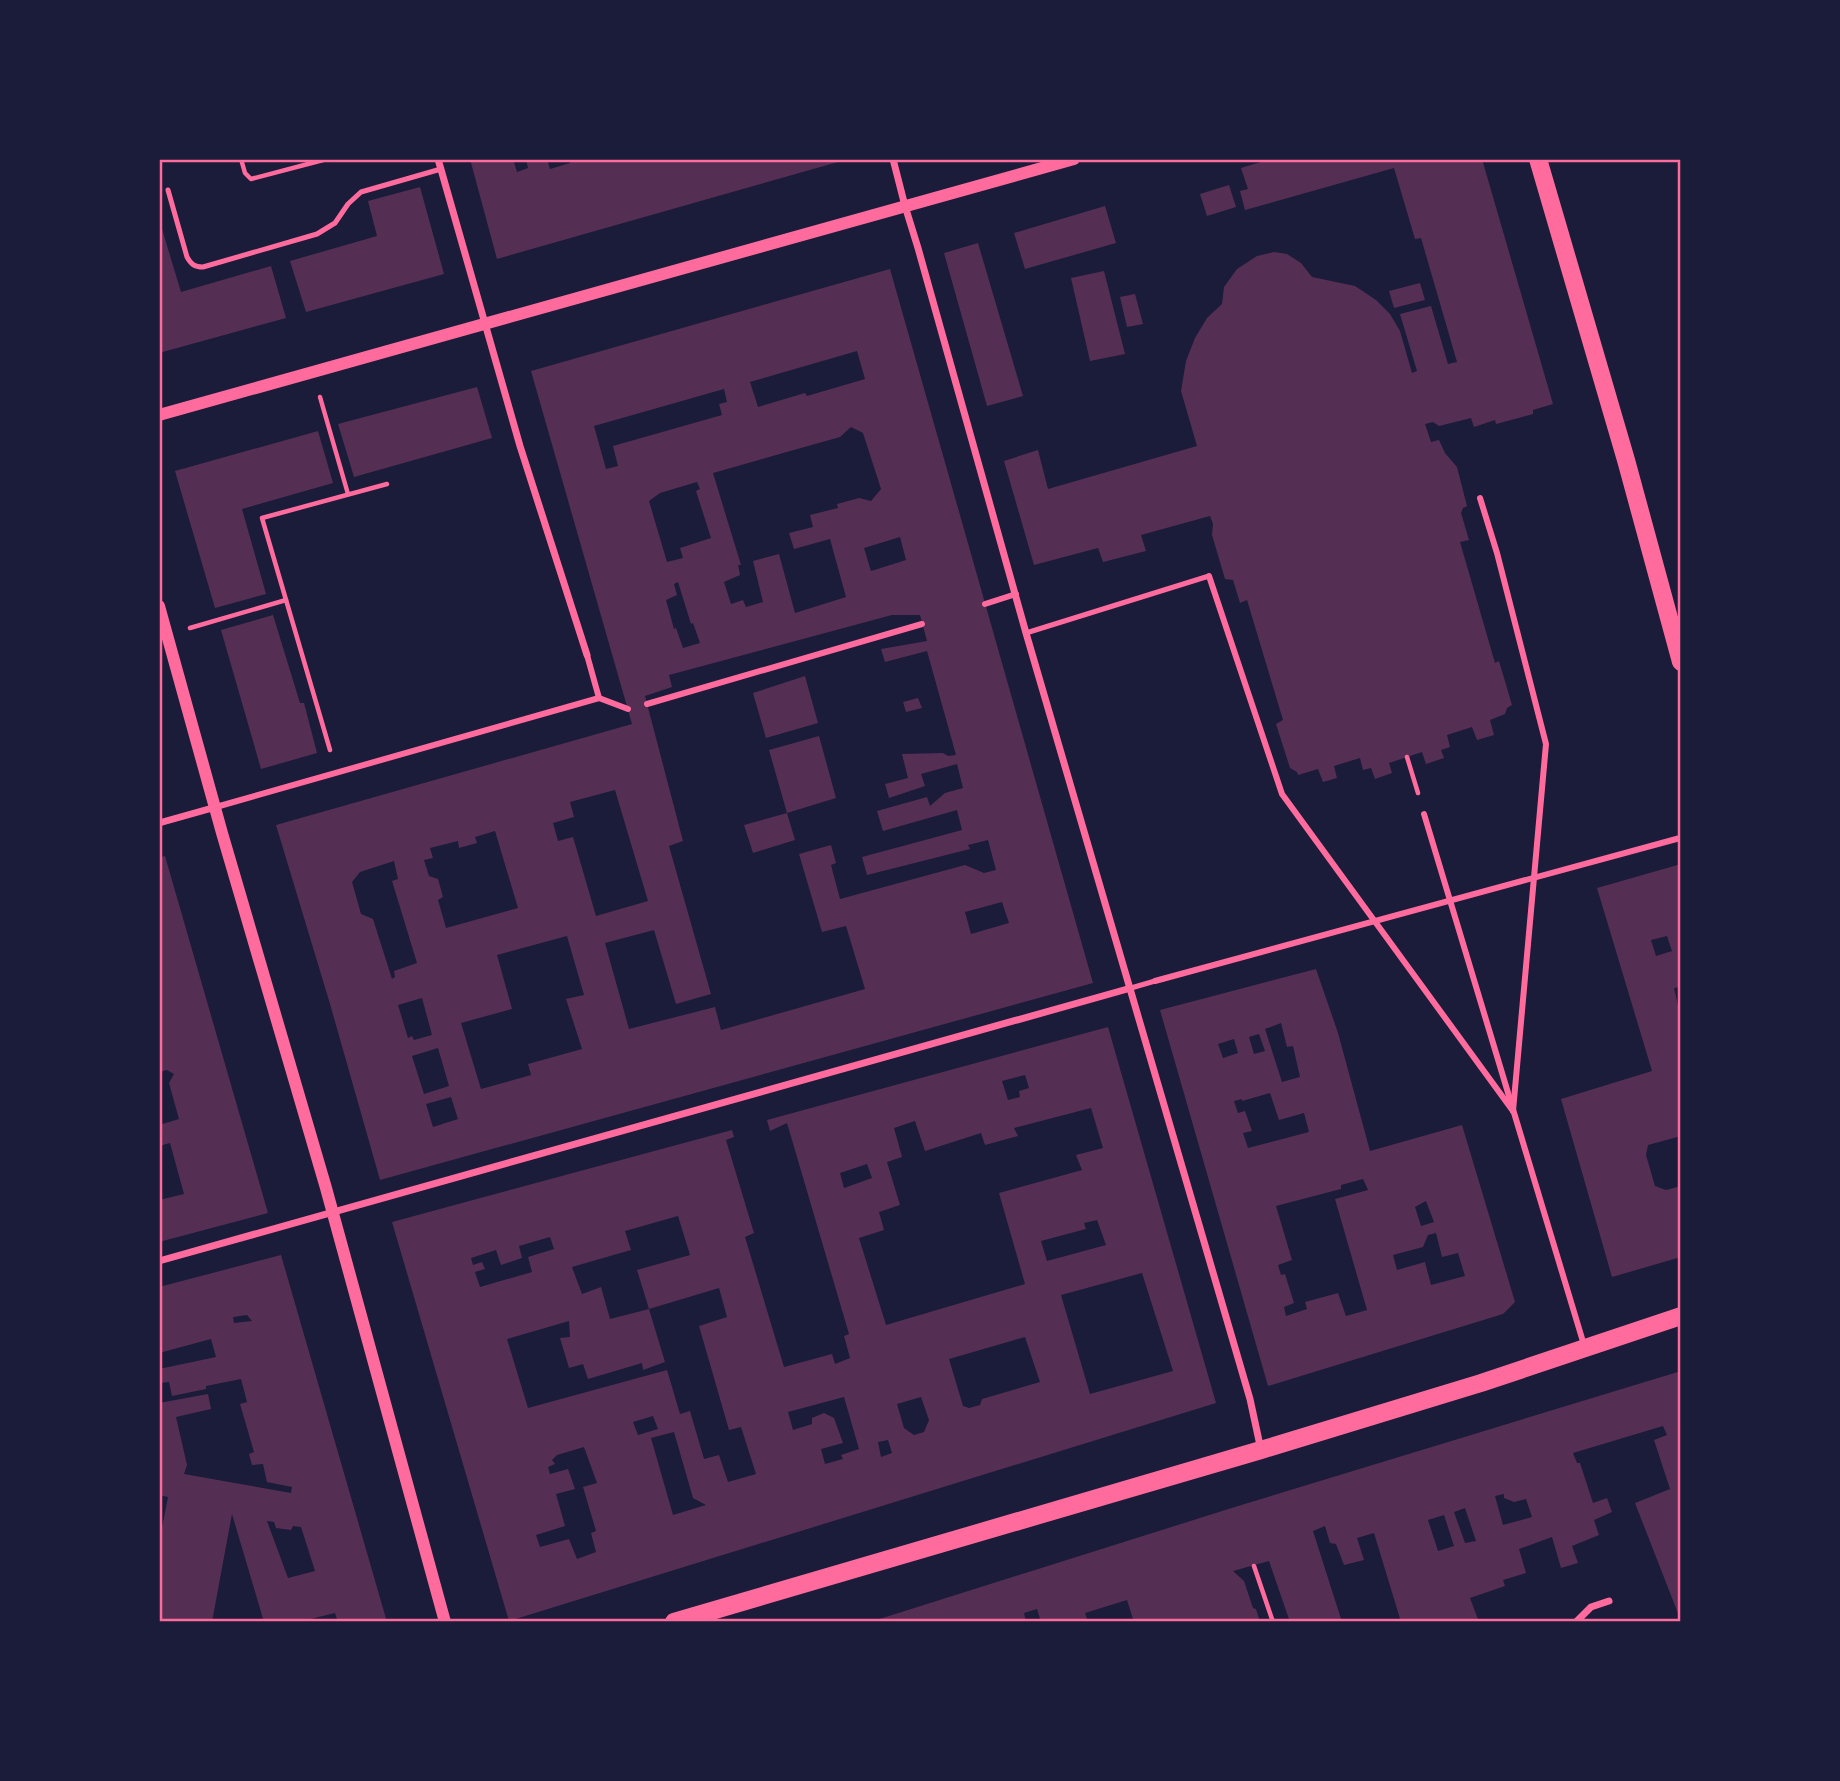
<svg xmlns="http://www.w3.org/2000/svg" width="1840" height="1781" font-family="'Public Sans',sans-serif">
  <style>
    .building { fill: #542f53; fill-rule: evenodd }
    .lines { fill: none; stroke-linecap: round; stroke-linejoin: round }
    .path { stroke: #ff6b9d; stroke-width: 4.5 }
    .service { stroke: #ff6b9d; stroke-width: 5 }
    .pedestrian { stroke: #ff6b9d; stroke-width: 6 }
    .minor { stroke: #ff6b9d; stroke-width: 7 }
    .tertiary { stroke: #ff6b9d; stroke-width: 12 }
    .primary { stroke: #ff6b9d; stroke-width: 18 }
    .neatline { fill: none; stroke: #ff6b9d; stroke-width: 2.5 }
  </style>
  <rect width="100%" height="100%" fill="#1b1b3a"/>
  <g class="building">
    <path d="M470 159H513L517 172 528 168 526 159H547L550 169 570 163 569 159 845 160 497 259Z"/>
    <path d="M1271 159H1482L1553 404 1533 410V414L1496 424 1495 420 1474 427 1471 418 1439 426 1433 422 1425 424 1431 442 1439 440 1445 453 1457 467 1467 506 1463 508 1461 513 1469 540 1460 542 1495 663 1499 661 1512 705 1507 708 1505 714 1490 720 1494 735 1477 740 1472 727 1447 735 1450 747 1441 750 1444 758 1426 764 1422 752 1389 763 1392 773 1375 779 1371 768 1363 770 1360 758 1334 766 1337 778 1323 782 1318 769 1298 775 1297 772 1290 768 1276 724 1283 720 1247 600 1240 603 1233 580 1225 579 1212 535 1213 524 1210 516 1141 535 1146 551 1103 562 1098 548 1034 565 1004 461 1038 450 1048 489 1197 446 1181 391 1186 361 1195 338 1207 318 1222 304 1224 287 1237 269 1257 256 1274 252 1287 254 1301 263 1312 277 1355 286 1376 300 1390 314 1400 331 1412 373 1417 371 1400 314 1431 306 1448 364 1457 362 1421 238 1415 239 1394 168 1245 210 1240 191 1248 189 1241 168Z"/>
    <path d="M1229 185 1236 207 1207 216 1200 194Z"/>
    <path d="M420 187 444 274 306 312 290 261 377 236 368 201Z"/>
    <path d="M1105 206 1116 243 1025 269 1014 233Z"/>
    <path d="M159 219 181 292 271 266 286 318 159 353Z"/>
    <path d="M978 243 1023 396 987 406 944 253Z"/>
    <path d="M890 269 1093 983 380 1180 330 1004 276 825 632 724 531 371ZM857 351 865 379 807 396 805 393 758 407 750 382ZM724 389 727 402 719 404 722 415 613 446 618 466 606 469 594 426ZM851 427 863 433 881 489 871 501 859 498 837 504 838 508 810 515 813 527 789 533 794 549 830 539 846 597 795 613 779 554 753 561 763 602 746 607 743 600 731 604 724 582 740 575 738 565H741L713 473 840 437ZM697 482 700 489 696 491 711 538 680 548 683 558 667 562 649 501 660 493ZM900 537 906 560 871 571 864 548ZM678 582 691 624 693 623 700 643 683 648 676 628 674 629 666 600 677 595 674 584ZM892 615H920L927 641 881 649 885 662 927 651 956 755 948 756 943 753 902 754 908 778 885 784 889 798 925 786 921 774 957 764 963 788 945 793 930 806 927 797 877 811 883 831 957 810 962 830 862 857 867 875 970 849 968 845 988 840 996 870 984 873 965 865 840 899 831 865 836 863 831 845 799 854 822 932 846 926 865 989 721 1030 715 1007 629 1029 605 943 654 930 676 1004 711 994 669 846 683 841 645 696 672 687 669 675ZM615 790 648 901 596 916 573 837 558 841 553 823 574 817 570 802ZM495 831 518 908 446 928 438 900 443 897 438 879 429 876 424 860 433 858 430 848 458 841 459 848 477 843 475 837ZM394 861 398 879 392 881 417 963 394 971 395 977 392 979 373 919 361 914 352 882 360 872ZM1002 902 1009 923 971 934 965 912ZM567 936 584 995 566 999 582 1049 528 1064 531 1075 481 1089 461 1023 512 1009 497 955ZM422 998 432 1035 414 1040 412 1036 408 1038 398 1005ZM438 1048 449 1086 424 1094 412 1056ZM451 1097 458 1119 433 1127 426 1104Z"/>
    <path d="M1104 271 1125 354 1090 361 1071 278Z"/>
    <path d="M1420 283 1425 300 1394 308 1389 291Z"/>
    <path d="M1135 294 1143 324 1127 327 1120 297Z"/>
    <path d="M477 387 492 438 354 477 338 424Z"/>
    <path d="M318 431 333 483 242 509 266 594 215 608 175 471Z"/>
    <path d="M273 615 300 703H304L317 753 261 769 221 630Z"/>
    <path d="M805 676 818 723 766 738 753 693Z"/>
    <path d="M918 698 922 708 906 712 903 702Z"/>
    <path d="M819 736 836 798 787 813 769 750Z"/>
    <path d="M787 813 795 840 753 853 744 825Z"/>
    <path d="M165 856 268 1213 159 1242V1200L184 1194 170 1143 159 1146V1125L179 1119 169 1083 174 1074 167 1070 159 1072V858Z"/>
    <path d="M1681 864V987L1674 988 1679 1010 1681 1009V1136L1648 1145 1646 1155 1655 1186 1666 1190 1681 1186V1257L1612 1277 1561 1099 1652 1071 1597 888ZM1667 936 1672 951 1656 956 1651 940Z"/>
    <path d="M1316 969 1338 1033 1370 1151 1462 1125 1515 1302 1503 1314 1268 1386 1160 1010ZM1281 1023 1287 1047 1293 1046 1300 1077 1282 1082 1265 1029ZM1259 1034 1265 1051 1254 1054 1249 1037ZM1234 1039 1238 1053 1223 1058 1218 1044ZM1270 1093 1279 1120 1304 1113 1309 1132 1248 1148 1243 1133 1252 1131 1245 1111 1238 1113 1234 1101 1242 1099V1101ZM1363 1179 1368 1190 1335 1199 1367 1310 1346 1316 1338 1293 1305 1302 1307 1309 1286 1316 1284 1307 1294 1303 1285 1274 1281 1275 1278 1265 1292 1260 1276 1206 1341 1189V1185ZM1426 1201 1434 1222 1421 1226 1415 1207ZM1436 1233 1442 1257 1458 1253 1465 1276 1431 1285 1425 1262 1397 1270 1393 1255 1423 1247 1428 1235Z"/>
    <path d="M1108 1027 1216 1403 509 1621 392 1222 732 1130 734 1137 726 1140 754 1233 745 1237 784 1367 832 1354 835 1364 850 1358 844 1336 849 1334 787 1123 770 1131 767 1120ZM1025 1075 1029 1088 1019 1091 1020 1097 1008 1100 1002 1081ZM1091 1108 1103 1148 1076 1155 1082 1170 999 1193 1025 1284 886 1325 859 1238 884 1230 879 1212 900 1205 887 1162 902 1157 894 1128 915 1121 925 1151 981 1133 985 1145 1018 1136 1014 1128ZM867 1164 872 1178 844 1188 840 1173ZM678 1216 690 1255 637 1270 649 1309 610 1319 601 1287 582 1294 572 1267 631 1250 625 1231ZM1097 1220 1106 1245 1047 1261 1041 1241 1086 1229 1084 1223ZM550 1237 554 1249 528 1257 532 1272 480 1287 475 1272 485 1269 482 1262 473 1265 471 1258 496 1250 501 1265 522 1258 519 1246ZM1142 1273 1173 1371 1090 1394 1061 1295ZM719 1288 727 1317 699 1326 729 1430 741 1427 756 1474 728 1482 719 1455 704 1459 690 1411 680 1414 667 1370 528 1408 507 1339 569 1321 570 1337 560 1338 569 1368 583 1364 588 1379 642 1363 643 1370 665 1362 649 1309ZM1025 1337 1040 1382 982 1399 980 1405 969 1408 963 1406 949 1359ZM844 1397 859 1449 841 1455 843 1459 825 1464 821 1449 843 1443 834 1418 824 1413 812 1418V1424L793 1430 788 1412ZM921 1397 929 1420 924 1432 914 1435 904 1428 897 1404ZM653 1416 658 1429 638 1435 633 1422ZM674 1432 693 1498 706 1505 673 1515 651 1438ZM888 1440 892 1453 881 1457 878 1442ZM584 1447 597 1483 583 1487 596 1531 591 1533 596 1552 577 1559 569 1539 540 1547 536 1535 565 1526 556 1494 575 1489 568 1469 550 1474 548 1467 555 1464 552 1460 557 1455Z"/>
    <path d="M281 1255 387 1622H338L335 1613 298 1622H264L232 1514 212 1622H159V1543L168 1497 159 1495V1403L208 1394 211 1409 176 1417 187 1465 184 1474 291 1493 292 1487 267 1482 263 1464 252 1465 249 1454 254 1452 240 1404 247 1402 241 1379 206 1386V1389L172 1396 169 1382 159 1383V1369L216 1357 211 1339 159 1353V1287ZM247 1315 252 1321 234 1323 233 1317ZM267 1521 274 1522 276 1528 291 1530 293 1526 301 1527 315 1571 288 1578Z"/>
    <path d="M1681 1371V1621L1635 1503 1670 1489 1654 1440 1667 1435 1663 1426 1573 1453 1577 1463H1580L1593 1503 1607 1498 1612 1512 1594 1520 1599 1535 1572 1546 1578 1563 1561 1568 1552 1537 1519 1549 1526 1573 1503 1580 1505 1586 1470 1598 1479 1622H1401L1374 1533 1357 1538 1364 1560 1344 1565 1336 1544 1330 1543 1325 1526 1313 1531 1342 1622H1290L1269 1561 1233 1571 1244 1581 1253 1608 1256 1609 1260 1622H1134L1127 1600 1085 1613 1088 1622H1041L1037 1609 1024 1613 1026 1622H870L1238 1506ZM1504 1494V1498L1514 1502 1526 1499 1532 1517 1503 1525 1495 1496ZM1465 1508 1476 1541 1465 1543 1454 1512ZM1444 1515 1454 1546 1438 1551 1428 1520Z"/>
  </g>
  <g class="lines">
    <g class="path">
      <path d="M241 159 245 173 251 179 327 159"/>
      <path d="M320 397 348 494"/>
      <path d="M190 628 286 600"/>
      <path d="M330 750 262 518 387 484"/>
      <path d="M1407 757 1418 793"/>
      <path d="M1254 1566 1273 1622"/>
    </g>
    <g class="service">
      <path d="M168 190 187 257C191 264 194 267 203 267L317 234 335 223 348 204 361 192 441 169"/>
      <path d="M1026 633 1209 576"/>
      <path d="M1131 988 1155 981"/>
    </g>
    <g class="pedestrian">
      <path d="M1480 498 1497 553 1546 744 1513 1111"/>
      <path d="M1209 576 1282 794 1513 1111"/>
      <path d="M985 604 1016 594"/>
      <path d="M587 655 599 698"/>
      <path d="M599 698 628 709"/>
      <path d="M647 704 922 624"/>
      <path d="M216 807 599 698"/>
      <path d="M1424 814 1584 1345"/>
      <path d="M1155 981 1680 838"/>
    </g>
    <g class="minor">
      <path d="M438 159 520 446 587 655"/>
      <path d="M893 159 905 206 918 248 1026 633 1250 1399 1261 1450"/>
      <path d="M159 823 216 807"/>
      <path d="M159 1261 1131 988"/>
      <path d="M1576 1622 1591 1607 1609 1601"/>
    </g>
    <g class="tertiary">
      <path d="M159 415 1074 159"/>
      <path d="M159 606 222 833 326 1188 445 1622"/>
    </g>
    <g class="primary">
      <path d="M1538 159 1626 460 1681 662"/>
      <path d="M674 1622 1261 1450 1481 1383 1681 1316"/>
    </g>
  </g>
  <rect width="1840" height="1781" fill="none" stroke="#1b1b3a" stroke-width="322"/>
  <rect x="161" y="161" width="1518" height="1459" class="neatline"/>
</svg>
